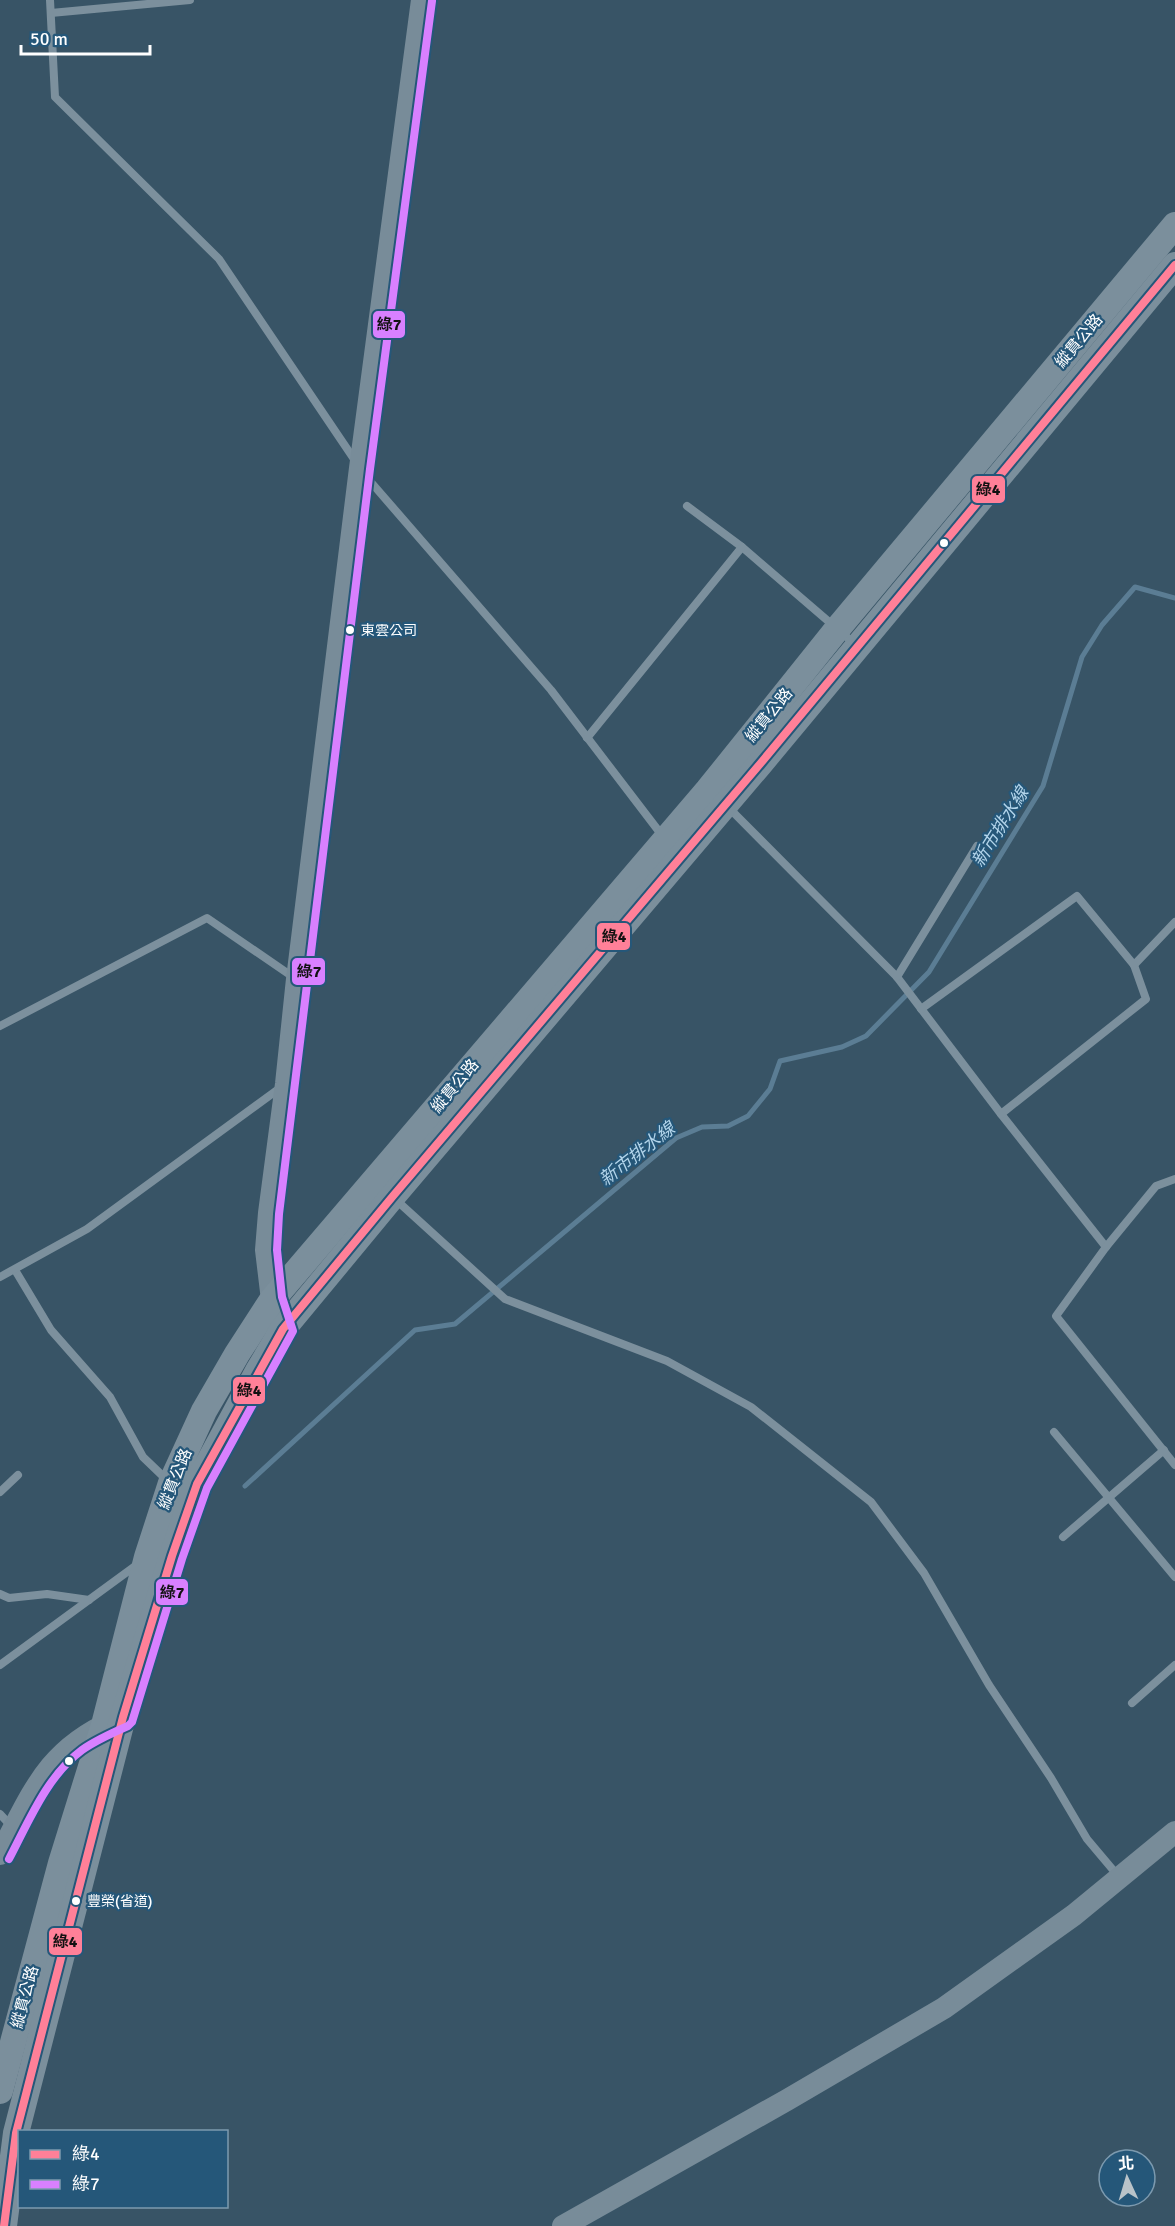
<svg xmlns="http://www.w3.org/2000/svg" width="1175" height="2226" font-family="Signika,'Noto Sans TC',sans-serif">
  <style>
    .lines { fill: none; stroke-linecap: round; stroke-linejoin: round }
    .stream { stroke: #5b7d94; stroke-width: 5 }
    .lane { stroke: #7c909d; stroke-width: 8 }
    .secondary { stroke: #788c99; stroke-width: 22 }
    .primary { stroke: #7b8f9c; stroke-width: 26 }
    .bus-1-casing { stroke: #255779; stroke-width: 12 }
    .bus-2-casing { stroke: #255779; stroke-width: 12 }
    .bus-1 { stroke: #ff8098; stroke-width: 8 }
    .bus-2 { stroke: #d880ff; stroke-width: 8 }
    .bus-dot { fill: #fff; stroke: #255779; stroke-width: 2 }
    .labels { text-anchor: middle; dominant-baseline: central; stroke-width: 4.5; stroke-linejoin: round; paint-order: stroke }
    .bus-label { font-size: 14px; fill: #fff; stroke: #255779; text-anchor: start }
    .street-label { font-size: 16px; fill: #fff; stroke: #255779 }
    .water-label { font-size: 18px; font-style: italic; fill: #b3d5eb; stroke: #255779 }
    .line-badge { stroke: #255779; stroke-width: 2 }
    .pale-badge-label { font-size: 16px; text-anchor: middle; font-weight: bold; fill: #111 }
  </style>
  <rect width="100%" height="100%" fill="#385466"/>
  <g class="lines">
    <path class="stream" d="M245 1486 415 1330 455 1324 676 1138 702 1127 728 1126 748 1116 770 1089 780 1061 842 1047 866 1036 929 972 1043 786 1082 657 1102 625 1135 587 1175 598"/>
    <g class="lane">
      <path d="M50 0 55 97 219 259 356 462"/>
      <path d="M51 13 190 0"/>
      <path d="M363 473 551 690 664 838"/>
      <path d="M687 506 742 547 856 645"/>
      <path d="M587 738 742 547"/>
      <path d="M728 807 897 977 1001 1114 1106 1247"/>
      <path d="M1134 965 1175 922"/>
      <path d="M897 977 977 846"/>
      <path d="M921 1009 1077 896 1134 965 1146 999 1001 1114"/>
      <path d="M0 1026 207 918 296 979"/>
      <path d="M1175 1179 1156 1186 1106 1247 1056 1316 1175 1465"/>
      <path d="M395 1199 505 1299 667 1361 751 1407 871 1502 924 1573 989 1685 1051 1778 1087 1839 1119 1877"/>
      <path d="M15 1270 51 1330 110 1397 143 1457 168 1481"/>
      <path d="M0 1277 87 1229 280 1088"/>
      <path d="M1054 1432 1175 1577"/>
      <path d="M0 1492 18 1475"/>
      <path d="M1063 1537 1164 1450"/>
      <path d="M0 1594 9 1598 47 1594 89 1600"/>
      <path d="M0 1665 138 1564"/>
      <path d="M1132 1703 1175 1665"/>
      <path d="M0 1814 12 1827"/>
    </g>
    <g class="secondary">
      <path d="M276 1311 272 1300 266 1250 269 1213 286 1084 297 979 360 468 422 0"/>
      <path d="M0 1854C33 1793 46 1751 113 1721"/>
      <path d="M563 2226 787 2100 944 2008 1074 1915 1175 1832"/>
    </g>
    <g class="primary">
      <path d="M0 2091 61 1863 104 1725 147 1557 171 1483 204 1411 237 1354 272 1300 708 790 838 628 1175 225"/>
      <path d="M4 2226 16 2133 123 1717 172 1556 197 1484 258 1371 283 1329 393 1196 760 764 1175 265"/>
    </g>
    <g class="bus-1-casing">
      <path id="bus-1" d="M4 2226 16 2133 123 1717 172 1556 197 1484 283 1329 393 1196 760 764 1175 265"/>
    </g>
    <g class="bus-2-casing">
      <path id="bus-2" d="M9 1859C29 1821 47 1776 82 1750 96 1740 112 1733 128 1726L132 1722 182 1559 207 1488 293 1331 282 1297 277 1250 279 1214 370 469 432 1"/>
    </g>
    <use href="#bus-1" class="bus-1"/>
    <use href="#bus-2" class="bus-2"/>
  </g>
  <g class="bus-dot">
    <circle cx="944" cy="543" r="5"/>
    <circle cx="350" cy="630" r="5"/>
    <circle cx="69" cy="1761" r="5"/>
    <circle cx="76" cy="1901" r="5"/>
  </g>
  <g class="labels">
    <g class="bus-label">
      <text x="361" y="630">東雲公司</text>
      <text x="87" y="1901">豐榮(省道)</text>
    </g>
    <g class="street-label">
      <text transform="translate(1079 341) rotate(-50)">縱貫公路</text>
      <text transform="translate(769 715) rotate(-51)">縱貫公路</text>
      <text transform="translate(455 1086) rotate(-50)">縱貫公路</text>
      <text transform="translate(175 1479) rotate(-68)">縱貫公路</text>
      <text transform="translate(25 1997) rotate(-75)">縱貫公路</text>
    </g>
    <g class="water-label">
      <text transform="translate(1000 827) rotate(-58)">新市排水線</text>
      <text transform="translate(637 1154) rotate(-38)">新市排水線</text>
    </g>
  </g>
  <g class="line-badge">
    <rect x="372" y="310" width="34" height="29" rx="6" fill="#d880ff"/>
    <rect x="971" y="475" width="35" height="29" rx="6" fill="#ff8098"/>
    <rect x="596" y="922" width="35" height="29" rx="6" fill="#ff8098"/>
    <rect x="291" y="957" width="35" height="29" rx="6" fill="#d880ff"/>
    <rect x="232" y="1376" width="34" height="29" rx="6" fill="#ff8098"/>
    <rect x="155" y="1578" width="34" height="28" rx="6" fill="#d880ff"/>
    <rect x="48" y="1927" width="35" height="29" rx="6" fill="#ff8098"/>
  </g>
  <g class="pale-badge-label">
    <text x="389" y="330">綠7</text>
    <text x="988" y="495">綠4</text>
    <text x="614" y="942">綠4</text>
    <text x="309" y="977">綠7</text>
    <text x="249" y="1396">綠4</text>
    <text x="172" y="1598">綠7</text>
    <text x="65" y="1947">綠4</text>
  </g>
  <rect x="18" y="2130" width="210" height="78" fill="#255779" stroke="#7c9aaf" stroke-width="1.5"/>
  <rect x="30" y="2150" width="30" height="9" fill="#ff8098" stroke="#7c9aaf" stroke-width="1.5"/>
  <text x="72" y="2160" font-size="18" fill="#ffffff">綠4</text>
  <rect x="30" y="2180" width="30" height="9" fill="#d880ff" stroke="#7c9aaf" stroke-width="1.5"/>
  <text x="72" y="2190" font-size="18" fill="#ffffff">綠7</text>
  <g transform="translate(1127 2178) rotate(356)"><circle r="28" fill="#255779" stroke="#7c9aaf" stroke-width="1.5"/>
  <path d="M0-4.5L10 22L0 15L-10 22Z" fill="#b9c3c9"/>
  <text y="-9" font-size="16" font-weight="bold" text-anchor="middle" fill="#ffffff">北</text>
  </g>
  <path d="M21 45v9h129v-9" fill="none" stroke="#ffffff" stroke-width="3"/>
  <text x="30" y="45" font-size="18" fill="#ffffff" stroke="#255779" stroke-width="4.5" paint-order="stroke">50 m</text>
</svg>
